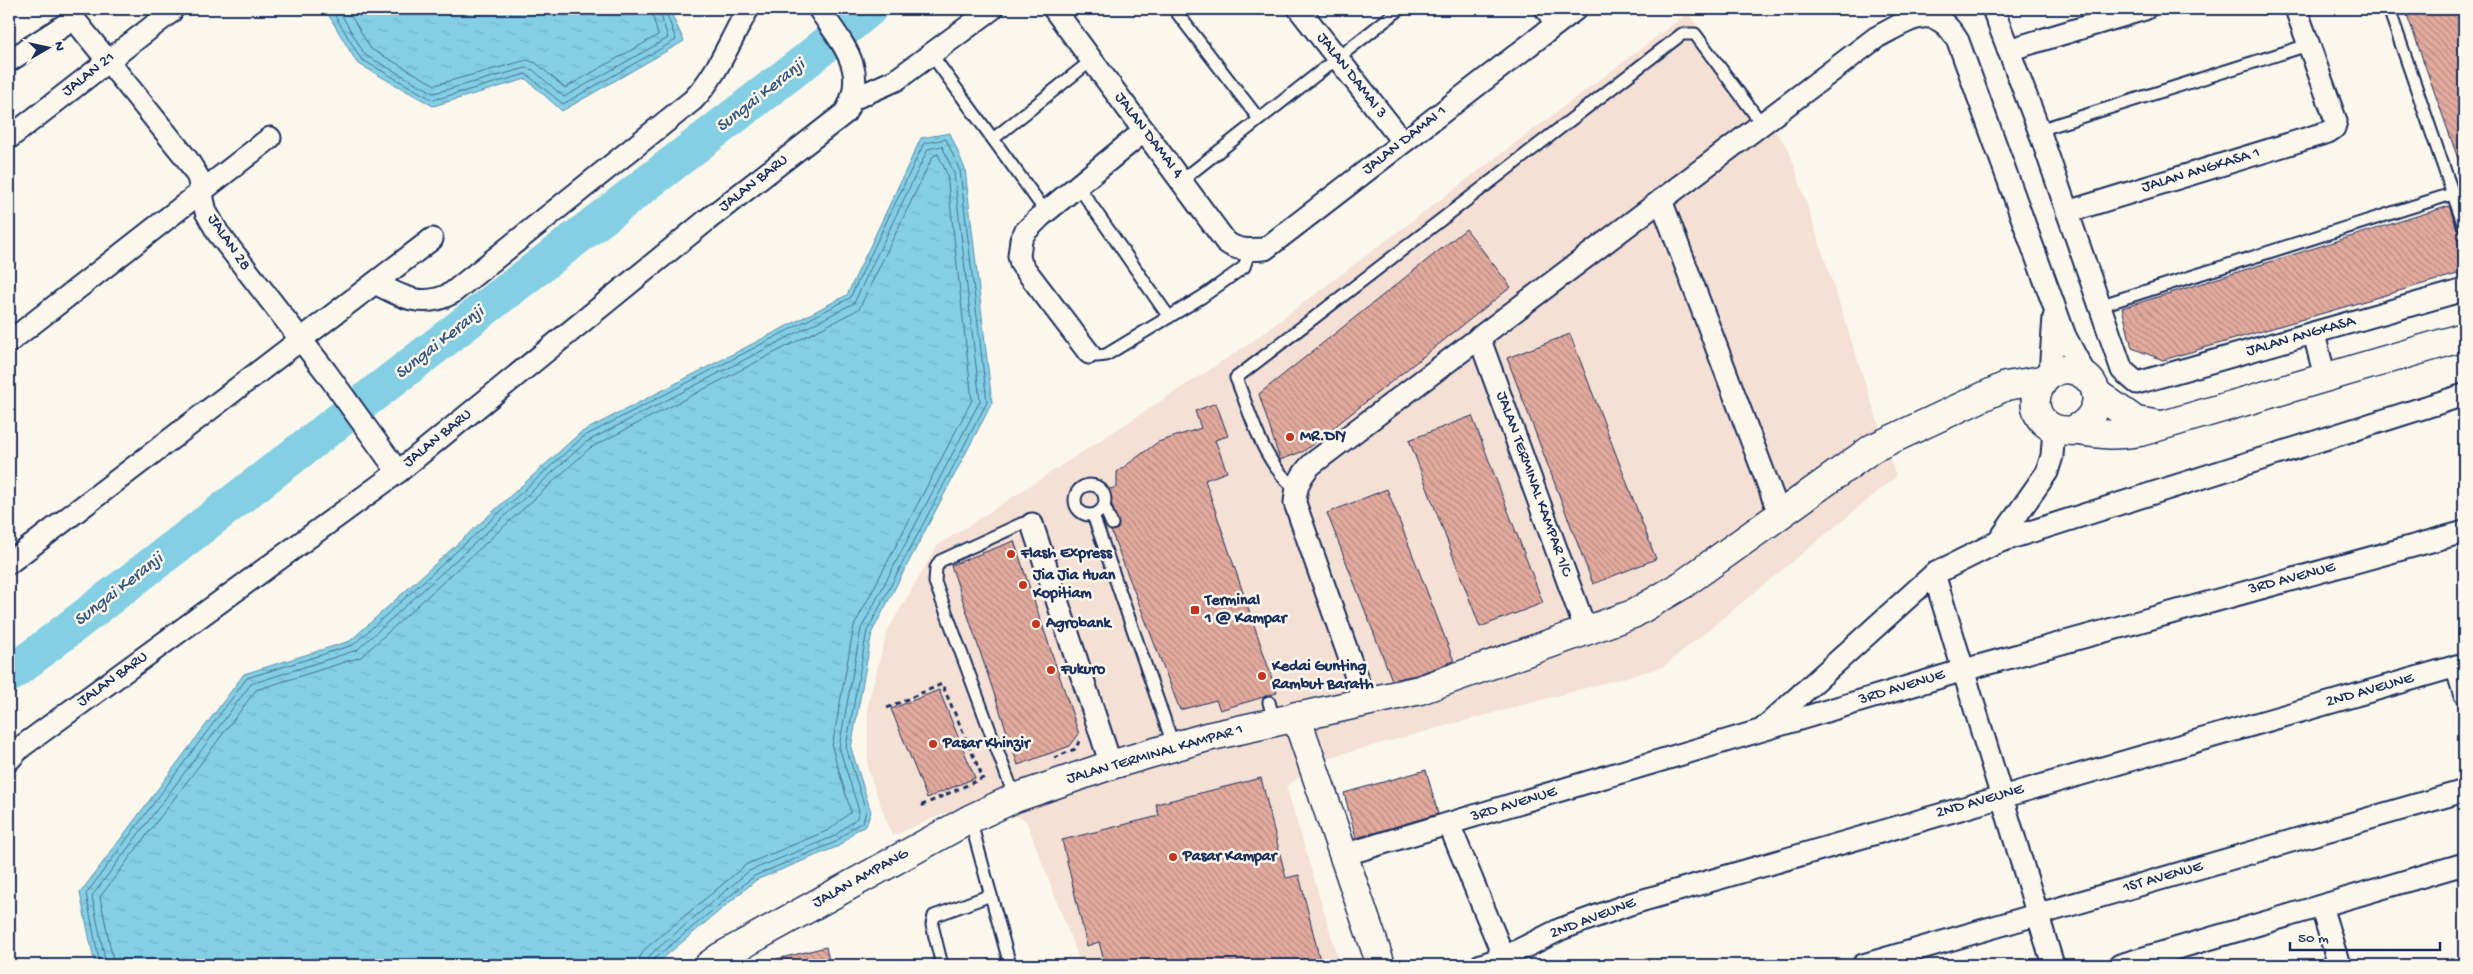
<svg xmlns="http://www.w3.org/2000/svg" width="2473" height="974" font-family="'Gochi Hand',sans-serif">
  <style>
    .built { fill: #f4e0d5 }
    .water { fill: url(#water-ripples); stroke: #5a8fae }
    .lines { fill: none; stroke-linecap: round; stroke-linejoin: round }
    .shore { stroke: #456f94; stroke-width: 1 }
    .river { stroke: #84cfe4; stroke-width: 36 }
    .building { fill: url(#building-back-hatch); stroke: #1b2f5e }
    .service-casing { stroke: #1b2f5e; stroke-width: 15 }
    .minor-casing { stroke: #1b2f5e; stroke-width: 25 }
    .tertiary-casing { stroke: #1b2f5e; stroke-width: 31 }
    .path { stroke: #1b2f5e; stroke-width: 3; stroke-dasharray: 5 4; stroke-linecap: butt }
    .service { stroke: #fbf7ec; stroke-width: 11 }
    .minor { stroke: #fbf7ec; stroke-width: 21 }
    .tertiary { stroke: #fbf7ec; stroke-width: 28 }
    .poi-dot { fill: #c8321e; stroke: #fbf7ec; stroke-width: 2 }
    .labels { text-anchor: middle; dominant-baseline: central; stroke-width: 5; stroke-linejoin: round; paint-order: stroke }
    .street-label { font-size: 16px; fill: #1b2f5e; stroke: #fbf7ec }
    .poi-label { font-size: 16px; font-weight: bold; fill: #1b2f5e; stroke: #fbf7ec; text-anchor: start }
    .water-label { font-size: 18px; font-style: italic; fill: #355780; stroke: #fbf7ec }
  </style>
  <defs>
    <pattern id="water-ripples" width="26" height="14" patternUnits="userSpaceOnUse" patternTransform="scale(1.25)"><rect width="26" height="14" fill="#84cfe4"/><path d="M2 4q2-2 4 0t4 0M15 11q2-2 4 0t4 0" fill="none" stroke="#71b2c6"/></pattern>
    <pattern id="building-back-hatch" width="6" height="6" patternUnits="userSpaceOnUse" patternTransform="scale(1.25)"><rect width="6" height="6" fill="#e3aa9e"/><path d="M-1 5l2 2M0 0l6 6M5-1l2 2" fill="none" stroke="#b78b84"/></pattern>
  </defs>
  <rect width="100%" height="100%" fill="#fbf7ec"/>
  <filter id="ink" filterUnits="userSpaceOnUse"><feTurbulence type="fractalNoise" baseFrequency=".02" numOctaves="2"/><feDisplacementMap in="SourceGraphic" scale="10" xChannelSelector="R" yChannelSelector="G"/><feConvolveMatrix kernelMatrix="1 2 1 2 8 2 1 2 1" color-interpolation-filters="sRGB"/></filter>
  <g filter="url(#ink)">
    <path class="built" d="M1688 13 1789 150 1896 477 1663 667 1331 757 1286 786 1340 965H1081L1026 820 974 801 892 836 868 770V703L887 632 937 546 1249 344Z"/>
    <g class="water">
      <path d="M325 9H669L684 41 562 111 526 79 433 106 357 63Z"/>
      <path d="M950 133 965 169 992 403 872 632 851 748 871 812 866 826 855 831 839 846 756 880 655 965H95L80 893 244 674 350 641 580 433 847 295 921 138Z"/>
    </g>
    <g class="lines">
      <g class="shore">
        <path d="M331 9 361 59 433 100 526 74 563 104 676 40 665 9"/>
        <path d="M338 9 365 55 434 93 526 68 533 70 564 97 668 38 659 9"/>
        <path d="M347 9 371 49 435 85 527 60 536 63 565 88 658 35 651 9"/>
        <path d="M100 965 86 894 247 678 353 645 583 437 850 298 924 143 946 139 960 171 987 402 867 631 846 747 866 811 863 822 852 828 836 842 754 876 654 959 652 965"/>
        <path d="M106 965 92 896 251 684 357 650 586 442 854 303 928 149 942 146 954 173 980 401 861 629 839 747 859 811 857 818 833 837 749 871 650 955 646 965"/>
        <path d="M114 965 100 897 256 690 361 657 590 448 859 309 933 156 938 154 947 174 972 400 854 626 832 747 851 812 829 830 747 864 645 949 640 957 638 965"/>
      </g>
      <path class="river" d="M9 675 807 60 869 9"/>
    </g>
    <g class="building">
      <path d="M2405 9H2464V170H2462Z"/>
      <path d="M2449 206 2457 229 2464 233V238L2457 239 2464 262V272L2163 360 2132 348 2122 308Z"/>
      <path d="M1466 229 1511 287 1304 451 1280 460 1259 394Z"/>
      <path d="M1570 334 1656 559 1593 584 1507 358Z"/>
      <path d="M1216 403 1228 436 1215 440 1227 472 1205 480 1277 693 1220 710 1216 700 1180 710 1111 531 1118 529 1119 524 1106 490 1117 487V472L1158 442 1201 428 1195 411Z"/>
      <path d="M1472 416 1543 603 1480 627 1409 440Z"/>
      <path d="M1387 489 1454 661 1416 675 1392 680 1327 513Z"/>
      <path d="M1014 541 1079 734 1070 746 1018 765 951 565Z"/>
      <path d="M939 690 975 778 927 798 891 709Z"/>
      <path d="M1426 770 1438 814 1356 838 1344 793Z"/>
      <path d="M1261 778 1286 878 1299 875 1321 965H1105L1099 942 1087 946 1062 840 1159 816 1156 804Z"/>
      <path d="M826 947 830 965H777V959Z"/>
    </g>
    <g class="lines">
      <g class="service-casing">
        <g id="service">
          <path d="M1174 9 1259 119"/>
          <path d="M2389 9 2464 226"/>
          <path d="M931 54 1046 212"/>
          <path d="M2039 130 2308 45"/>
          <path d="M993 139 1092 60"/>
          <path d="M1181 181 1400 9"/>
          <path d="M1078 186 1169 317"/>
          <path d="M2099 306 2455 193"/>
          <path d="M1089 353 1097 356 1106 355 1202 297 1244 267 1250 250"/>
          <circle cx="1090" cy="500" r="15"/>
          <path d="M1295 488C1262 461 1252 417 1236 378L1682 34H1695L1762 124"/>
          <path d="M1104 506 1112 524"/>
          <path d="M1093 515 1174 747"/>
          <path d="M1269 702 1274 721"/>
          <path d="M1015 798 935 582 936 568 940 561 1021 524 1028 522 1032 524"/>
          <path d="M970 819 1010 965"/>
          <path d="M942 965 932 925 934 916 991 895"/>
        </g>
      </g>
      <g class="minor-casing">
        <g id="minor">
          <path d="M72 9 74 19 187 159 198 177 206 212 218 233 326 372 398 472"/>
          <path d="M1054 9 1226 242C1238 251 1250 250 1265 249L1576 9"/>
          <path d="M1299 9 1403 142"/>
          <path d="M1546 9 1556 24"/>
          <path d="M1993 9 2039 130 2122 370 2137 383 2464 290"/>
          <path d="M2008 50 2145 9"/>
          <path d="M9 61 74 19"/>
          <path d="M853 99 896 80 992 9"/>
          <path d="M9 138 171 12"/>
          <path d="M1661 200 1780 516"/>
          <path d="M2067 212 2328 132 2334 128 2336 121 2296 9"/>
          <path d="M375 283C402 297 423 309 452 293L693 100C718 74 730 40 748 9"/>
          <path d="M2314 334 2325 377"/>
          <path d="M1479 337 1586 631"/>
          <path d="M9 342 270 138"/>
          <path d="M1089 353 1021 264 1019 256 1021 240 1025 232 1041 216 1144 131"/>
          <path d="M2050 373 2054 317"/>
          <path d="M1032 524 1111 765"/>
          <path d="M1998 542 2464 395"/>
          <path d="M9 563 432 239"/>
          <path d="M1934 574 2053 965"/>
          <path d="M2456 666 2464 693"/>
          <path d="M1365 702 1295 503C1296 486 1300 476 1312 464L1877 37C1910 20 1934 0 1958 41L2065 336 2086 376"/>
          <path d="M1765 727 1934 574 1998 542 2047 472 2052 456 2054 429"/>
          <path d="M9 760 21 747 398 472 707 220 845 113C870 71 842 44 819 9"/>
          <path d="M1449 824 1507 965"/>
          <path d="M1343 855 1964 670 2464 532"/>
          <path d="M2321 906 2339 965"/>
          <path d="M1481 965 1503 958 1561 929 1630 904 2464 664"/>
          <path d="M1863 965 2464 791"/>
          <path d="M2120 965 2464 864"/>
        </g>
      </g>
      <g class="tertiary-casing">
        <g id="tertiary">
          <path d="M2096 393 2136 421 2161 425"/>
          <path d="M2073 430C2095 421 2107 393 2085 376 2050 349 2013 409 2053 428 2061 432 2070 430 2079 431 2104 435 2115 436 2140 432L2464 337"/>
          <path d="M1296 716 1381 965"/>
          <path d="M709 965 720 957 970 819 1015 798 1111 765 1207 737 1420 690 1633 614 1682 585 1873 448 2006 386 2042 380"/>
        </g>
      </g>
      <g class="path">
        <path d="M887 708 942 684 983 778 918 807"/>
        <path d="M1054 758 1075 749 1080 740"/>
      </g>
      <use href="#service" class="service"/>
      <use href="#minor" class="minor"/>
      <use href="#tertiary" class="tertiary"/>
    </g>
  </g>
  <g class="poi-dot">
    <circle cx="1290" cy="437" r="5"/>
    <circle cx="1011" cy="554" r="5"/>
    <circle cx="1023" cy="585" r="5"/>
    <rect x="1190" y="605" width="10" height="10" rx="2.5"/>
    <circle cx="1036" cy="624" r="5"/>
    <circle cx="1051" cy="670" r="5"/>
    <circle cx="1262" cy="676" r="5"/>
    <circle cx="933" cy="744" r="5"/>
    <circle cx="1173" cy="857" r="5"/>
  </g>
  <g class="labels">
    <g class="street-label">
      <text transform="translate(89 75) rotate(-38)">JALAN 21</text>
      <text transform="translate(1351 76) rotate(52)">JALAN DAMAI 3</text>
      <text transform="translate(1148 136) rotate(53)">JALAN DAMAI 4</text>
      <text transform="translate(1405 141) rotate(-38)">JALAN DAMAI 1</text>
      <text transform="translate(2201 171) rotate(-17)">JALAN ANGKASA 1</text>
      <text transform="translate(754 184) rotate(-38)">JALAN BARU</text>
      <text transform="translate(228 243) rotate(56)">JALAN 28</text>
      <text transform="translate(2301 337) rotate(-16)">JALAN ANGKASA</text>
      <text transform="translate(438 439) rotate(-39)">JALAN BARU</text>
      <text transform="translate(1533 484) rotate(70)">JALAN TERMINAL KAMPAR 1/C</text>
      <text transform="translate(2292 579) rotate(-15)">3RD AVENUE</text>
      <text transform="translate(113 680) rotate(-36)">JALAN BARU</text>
      <text transform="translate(1902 688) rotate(-17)">3RD AVENUE</text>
      <text transform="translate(2370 691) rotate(-16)">2ND AVEUNE</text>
      <text transform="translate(1155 755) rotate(-16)">JALAN TERMINAL KAMPAR 1</text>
      <text transform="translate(1980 802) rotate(-16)">2ND AVEUNE</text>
      <text transform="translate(1514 805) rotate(-17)">3RD AVENUE</text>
      <text transform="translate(2163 878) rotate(-16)">1ST AVENUE</text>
      <text transform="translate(861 879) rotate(-29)">JALAN AMPANG</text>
      <text transform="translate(1593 919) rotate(-21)">2ND AVEUNE</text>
    </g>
    <g class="poi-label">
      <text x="1300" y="437">MR.DIY</text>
      <text x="1021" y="554">Flash Express</text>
      <text x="1033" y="576">Jia Jia Huan<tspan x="1033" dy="18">Kopitiam</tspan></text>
      <text x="1205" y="601">Terminal<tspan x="1205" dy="18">1 @ Kampar</tspan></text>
      <text x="1046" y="624">Agrobank</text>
      <text x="1272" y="667">Kedai Gunting<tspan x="1272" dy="18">Rambut Barath</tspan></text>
      <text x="1061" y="670">Fukuro</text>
      <text x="943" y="744">Pasar Khinzir</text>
      <text x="1183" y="857">Pasar Kampar</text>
    </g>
    <g class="water-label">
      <text transform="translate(761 96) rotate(-38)">Sungai Keranji</text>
      <text transform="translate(440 343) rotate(-38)">Sungai Keranji</text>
      <text transform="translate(119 590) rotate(-38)">Sungai Keranji</text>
    </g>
  </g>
  <rect width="2473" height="974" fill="none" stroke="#fbf7ec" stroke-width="30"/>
  <rect x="15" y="15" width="2443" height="944" fill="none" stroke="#1b2f5e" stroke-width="2" filter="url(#ink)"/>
  <g transform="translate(48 48) rotate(81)" stroke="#fbf7ec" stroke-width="4" paint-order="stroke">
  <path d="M0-4L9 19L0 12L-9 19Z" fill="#1b2f5e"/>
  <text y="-8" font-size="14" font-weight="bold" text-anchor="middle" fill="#1b2f5e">N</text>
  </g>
  <path d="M2290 942v8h150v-8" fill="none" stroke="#1b2f5e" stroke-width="2.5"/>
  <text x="2298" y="942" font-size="15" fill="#1b2f5e" stroke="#fbf7ec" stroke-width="4" paint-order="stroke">50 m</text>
</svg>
